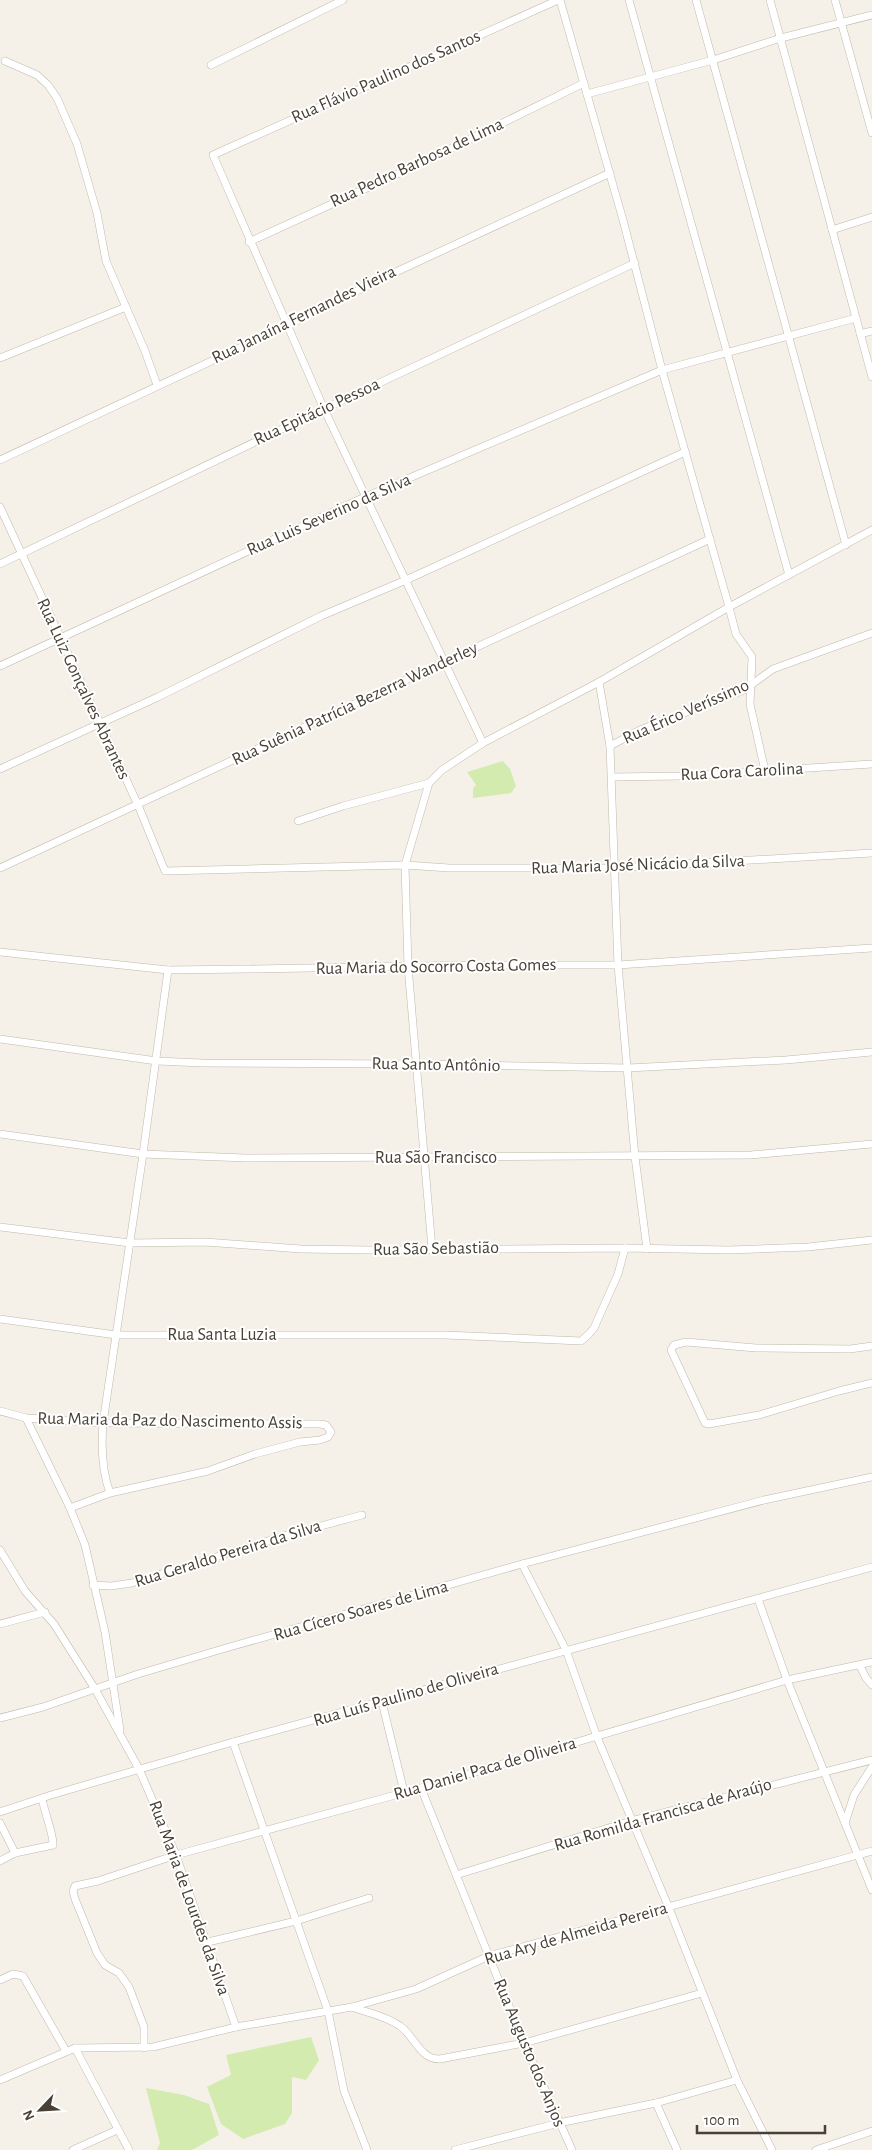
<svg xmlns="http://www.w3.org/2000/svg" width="872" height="2150" font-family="'Alegreya Sans',sans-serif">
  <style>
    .green { fill: #d4ebb0 }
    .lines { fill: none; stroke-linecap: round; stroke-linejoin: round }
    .street-casing { stroke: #c1b8aa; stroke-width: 8 }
    .street { stroke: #fff; stroke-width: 7 }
    .labels { text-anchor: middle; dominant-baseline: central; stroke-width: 4; stroke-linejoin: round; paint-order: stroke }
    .street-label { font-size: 18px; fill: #494136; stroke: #fff }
  </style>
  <rect width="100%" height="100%" fill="#f5f0e8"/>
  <g class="green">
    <path d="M503 761 510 769 516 786 511 793 473 798V788L476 785 467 772Z"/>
    <path d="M311 2037 319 2060 306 2080 292 2077V2113L285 2124 243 2139 221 2124 207 2087 231 2075 226 2055Z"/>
    <path d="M146 2088 184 2095 209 2104 219 2135 192 2150H157L160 2143Z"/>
  </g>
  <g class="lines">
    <g class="street-casing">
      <g id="street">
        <path d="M560 0 623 220 662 370 729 607 736 634 752 657 750 704 765 771"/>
        <path d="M629 0 789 575"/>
        <path d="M696 0 846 545"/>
        <path d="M770 0 872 377"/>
        <path d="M835 0 872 133"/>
        <path d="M5 61 37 75 48 85 57 98 77 144 97 213 106 261 145 351 157 385"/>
        <path d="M211 65 343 0"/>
        <path d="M587 94 713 60 781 38 872 15"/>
        <path d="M832 230 872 217"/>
        <path d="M249 242 417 165 584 83"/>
        <path d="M860 334 872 331"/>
        <path d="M0 358 126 307"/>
        <path d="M0 460 286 326 385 277 610 173"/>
        <path d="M0 507 138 805 165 871 405 865 449 868H616L872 853"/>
        <path d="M0 564 324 409 635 263"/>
        <path d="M0 666 365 497 662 370 856 318"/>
        <path d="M599 682 610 746 618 965 635 1157 647 1249"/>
        <path d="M483 743 324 409 213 155 558 0"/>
        <path d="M610 746 640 730 744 690 773 669 872 633"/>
        <path d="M0 769 158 697 321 616 406 580 685 452"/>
        <path d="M612 777 681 776 872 764"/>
        <path d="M298 821 343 806 429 783"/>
        <path d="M0 868 710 539"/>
        <path d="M0 952 168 970 249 969 474 965H618L872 948"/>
        <path d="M0 1039 157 1061 202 1063 416 1064 628 1068 786 1060 872 1052"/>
        <path d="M0 1134 143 1154 246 1158 751 1155 872 1144"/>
        <path d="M0 1227 130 1243 205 1242 301 1249 370 1250 625 1248 729 1250 808 1247 872 1240"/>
        <path d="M432 1249 408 966 405 865 429 783 442 770 483 743 599 682 729 607 872 530"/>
        <path d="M0 1319 116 1335H445L581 1341 589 1334 594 1328 618 1274 625 1248"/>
        <path d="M872 1346 850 1349 756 1348 686 1342 674 1345 671 1350 705 1423 709 1424 759 1415 839 1391 872 1383"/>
        <path d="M0 1411 26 1418 103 1423 320 1424 326 1425 331 1432 328 1437 320 1440 300 1442 255 1454 208 1471 110 1493 70 1508"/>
        <path d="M26 1418 70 1508 85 1545 105 1632 120 1730"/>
        <path d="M110 1493C102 1471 101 1447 103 1423L143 1154 168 970"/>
        <path d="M0 1550 25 1591 54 1624 95 1689 139 1769 176 1855 236 2027"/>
        <path d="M522 1564 566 1650 597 1737 669 1908 737 2080 772 2150"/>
        <path d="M93 1585 111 1586 132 1583 287 1535 362 1515"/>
        <path d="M758 1599 787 1680 872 1890"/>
        <path d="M0 1624 45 1612"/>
        <path d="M860 1666 866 1678 872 1685"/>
        <path d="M382 1702 404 1792"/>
        <path d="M0 1718 43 1707 138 1674 226 1648 522 1564 764 1500 872 1477"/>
        <path d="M233 1742 328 2011 344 2091 367 2150"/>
        <path d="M421 1788 524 2043 572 2150"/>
        <path d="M0 1812 42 1798"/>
        <path d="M0 1823 15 1853"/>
        <path d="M845 1823 854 1795 872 1767"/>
        <path d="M0 1861 15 1853 53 1845C54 1836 44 1811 42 1798L51 1795 233 1742 872 1567"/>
        <path d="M456 1875 631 1821 872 1760"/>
        <path d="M208 1942 296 1921 369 1898"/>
        <path d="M0 1980 13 1974 23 1976 66 2051"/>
        <path d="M352 2007C368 2013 386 2016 400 2026 414 2035 420 2060 440 2059L524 2043 702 1993"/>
        <path d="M75 2048 129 2150"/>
        <path d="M144 2048V2027L129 1987 119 1973 105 1965 97 1953 75 1899 73 1891 75 1886 98 1881 176 1855 421 1788 787 1680 872 1662"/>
        <path d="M0 2080 75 2048 153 2047 236 2027 352 2007 416 1989 489 1956 872 1851"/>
        <path d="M656 2103 677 2150"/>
        <path d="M73 2150 117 2130"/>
        <path d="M455 2150 559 2123 656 2103 737 2080"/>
        <path d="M816 2150 872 2131"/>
      </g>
    </g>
    <use href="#street" class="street"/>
  </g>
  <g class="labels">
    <g class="street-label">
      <text transform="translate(386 77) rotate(-24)">Rua Flávio Paulino dos Santos</text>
      <text transform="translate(417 163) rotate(-25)">Rua Pedro Barbosa de Lima</text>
      <text transform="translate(304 315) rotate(-26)">Rua Janaína Fernandes Vieira</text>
      <text transform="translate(317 412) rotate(-25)">Rua Epitácio Pessoa</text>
      <text transform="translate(329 515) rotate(-24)">Rua Luis Severino da Silva</text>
      <text transform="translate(83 689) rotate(65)">Rua Luiz Gonçalves Abrantes</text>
      <text transform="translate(355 704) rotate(-25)">Rua Suênia Patrícia Bezerra Wanderley</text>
      <text transform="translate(686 712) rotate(-24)">Rua Érico Veríssimo</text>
      <text transform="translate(742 772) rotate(-3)">Rua Cora Carolina</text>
      <text transform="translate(638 865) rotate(-2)">Rua Maria José Nicácio da Silva</text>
      <text transform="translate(436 967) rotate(-1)">Rua Maria do Socorro Costa Gomes</text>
      <text transform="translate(436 1065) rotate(1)">Rua Santo Antônio</text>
      <text x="436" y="1158">Rua São Francisco</text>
      <text transform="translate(436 1249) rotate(-1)">Rua São Sebastião</text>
      <text x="222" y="1335">Rua Santa Luzia</text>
      <text transform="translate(170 1421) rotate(1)">Rua Maria da Paz do Nascimento Assis</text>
      <text transform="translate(228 1554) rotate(-17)">Rua Geraldo Pereira da Silva</text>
      <text transform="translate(361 1611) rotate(-16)">Rua Cícero Soares de Lima</text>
      <text transform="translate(406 1695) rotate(-16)">Rua Luís Paulino de Oliveira</text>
      <text transform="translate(485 1769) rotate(-16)">Rua Daniel Paca de Oliveira</text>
      <text transform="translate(663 1815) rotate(-16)">Rua Romilda Francisca de Araújo</text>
      <text transform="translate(189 1898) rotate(70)">Rua Maria de Lourdes da Silva</text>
      <text transform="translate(576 1934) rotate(-16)">Rua Ary de Almeida Pereira</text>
      <text transform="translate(529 2053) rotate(67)">Rua Augusto dos Anjos</text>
    </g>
  </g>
  <g transform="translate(40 2110) rotate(245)" stroke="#ffffff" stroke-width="4" paint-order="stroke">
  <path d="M0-4L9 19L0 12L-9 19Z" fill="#494136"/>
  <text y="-8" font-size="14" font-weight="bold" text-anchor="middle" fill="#494136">N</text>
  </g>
  <path d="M697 2125v8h128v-8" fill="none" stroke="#494136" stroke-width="2.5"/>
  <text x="704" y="2125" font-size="15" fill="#494136" stroke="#ffffff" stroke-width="4" paint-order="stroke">100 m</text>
</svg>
